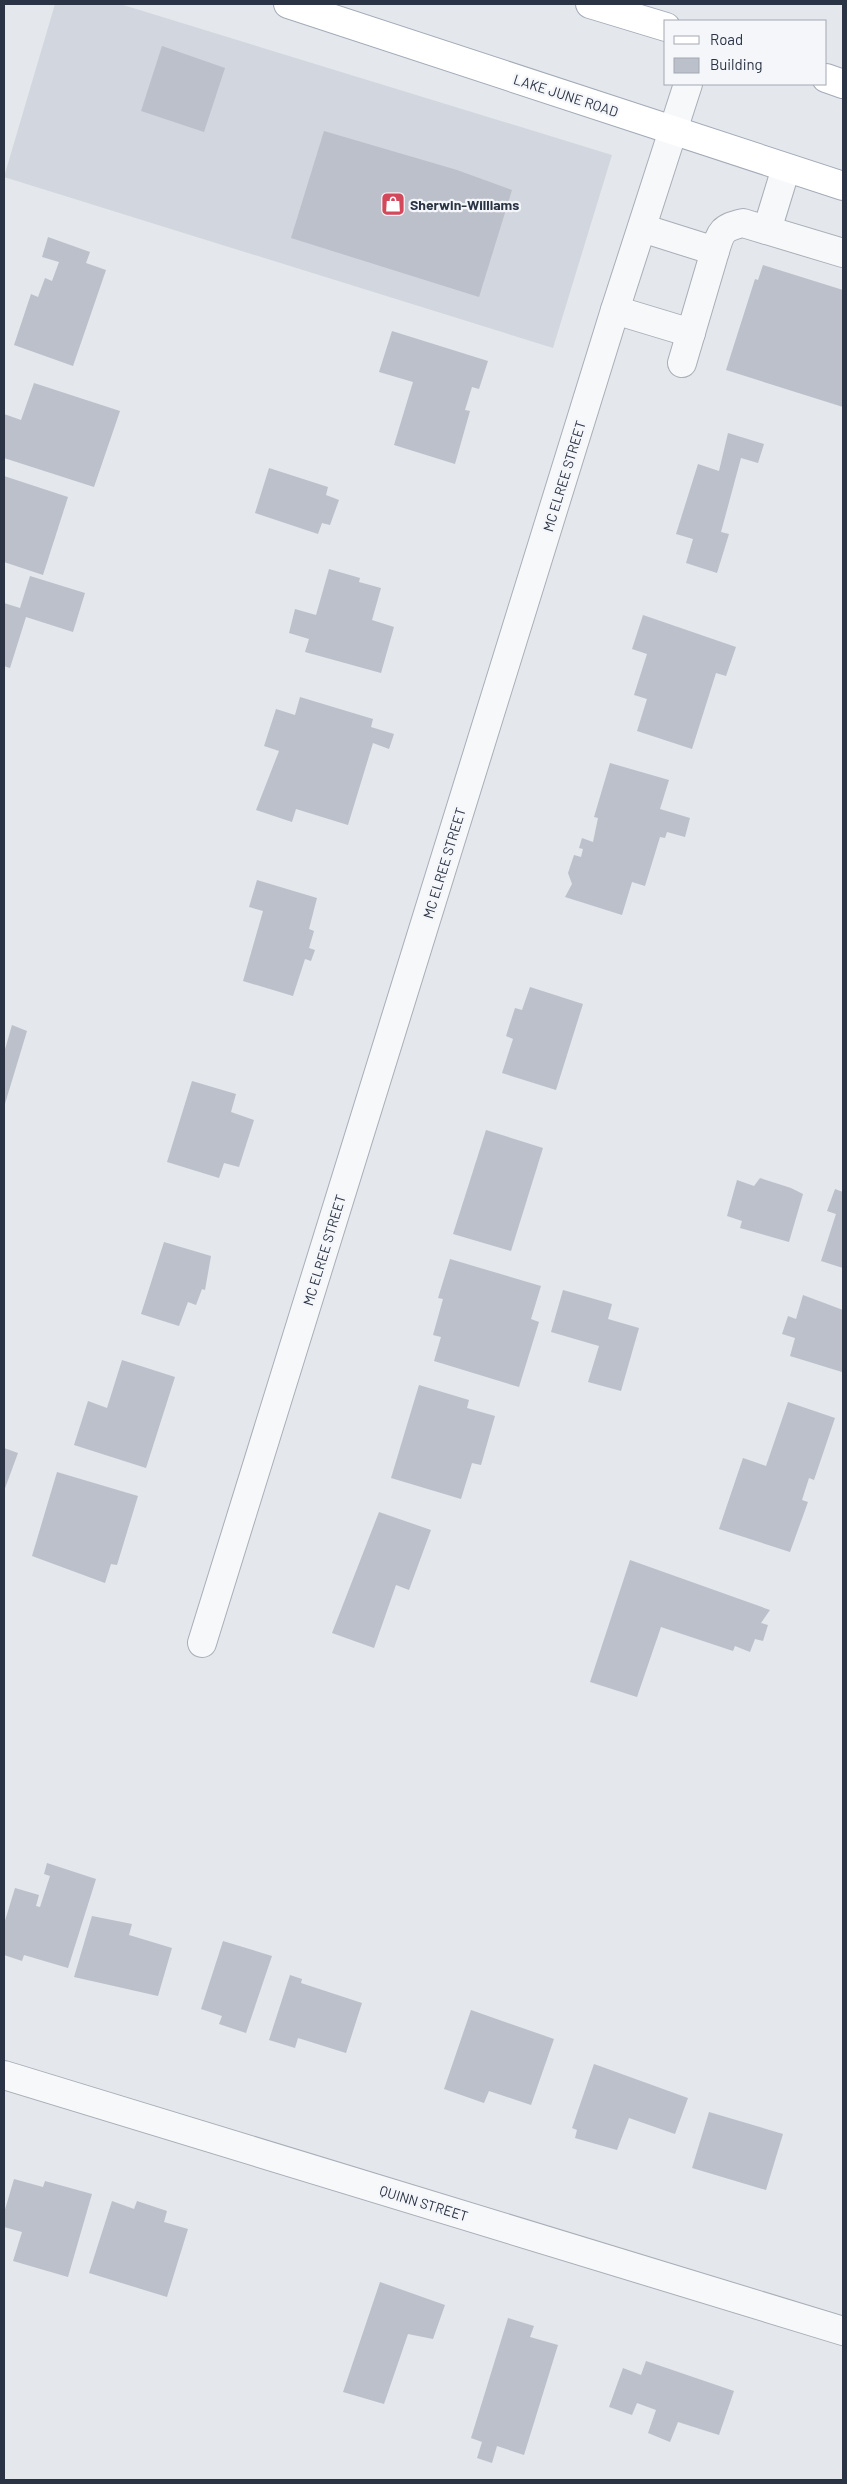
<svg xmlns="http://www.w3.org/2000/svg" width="847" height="2484" font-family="Barlow,sans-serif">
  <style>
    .built { fill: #d2d6de }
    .building { fill: #bbc0ca }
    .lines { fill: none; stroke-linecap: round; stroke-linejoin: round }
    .minor-casing { stroke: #a9aeb7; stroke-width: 30 }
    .major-casing { stroke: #a3abb8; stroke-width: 30 }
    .minor { stroke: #f7f8fa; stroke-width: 28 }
    .major { stroke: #fff; stroke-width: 28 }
    .labels { text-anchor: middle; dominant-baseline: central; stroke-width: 4.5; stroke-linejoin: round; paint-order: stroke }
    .street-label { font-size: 14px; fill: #2b3445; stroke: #f4f6f9 }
    .poi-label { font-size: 14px; font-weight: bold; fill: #2b3445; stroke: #f4f6f9; text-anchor: start }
  </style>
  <rect width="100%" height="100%" fill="#e4e7ec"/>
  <path class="built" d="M55 4H120L612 155 553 348 4 177Z"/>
  <g class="building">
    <path d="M162 46 225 68 204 132 141 111Z"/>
    <path d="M324 131 457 170 512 190 479 297 291 238Z"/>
    <path d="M48 237 90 252 86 263 106 270 73 366 14 345 31 294 38 297 45 278 52 281 59 262 42 257Z"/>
    <path d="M763 265 843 290V407L726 370 755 279 758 280Z"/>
    <path d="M392 331 488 361 479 389 472 387 465 410 470 411 455 464 394 445 413 382 379 372Z"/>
    <path d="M34 383 120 411 94 487 4 458V414L21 420Z"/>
    <path d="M728 433 764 444 758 463 741 458 721 532 729 534 717 573 686 563 693 539 676 534 698 464 719 471Z"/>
    <path d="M269 468 328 487 326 495 339 500 330 525 322 523 318 534 255 513Z"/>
    <path d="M4 476 68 497 43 575 4 562Z"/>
    <path d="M329 569 360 578 359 582 381 588 372 620 394 627 381 673 305 652 309 639 289 633 295 609 316 615Z"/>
    <path d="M30 576 85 593 73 632 26 617 10 668 4 666V603L20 608Z"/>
    <path d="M643 615 736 647 726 676 716 673 692 749 637 731 647 699 634 695 647 654 632 649Z"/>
    <path d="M300 697 373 719 371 727 394 734 389 749 373 743 348 825 296 809 292 822 256 810 279 751 264 746 276 709 295 715Z"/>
    <path d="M610 763 669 780 660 809 690 818 685 837 667 832 665 838 660 837 645 886 632 882 622 915 565 897 572 884 568 873 574 855 581 857 583 849 579 848 582 838 593 842 598 818 594 817Z"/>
    <path d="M257 880 317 898 309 929 314 931 309 948 315 950 311 961 305 959 293 996 243 981 263 911 249 907Z"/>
    <path d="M530 987 583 1004 556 1090 502 1073 513 1039 506 1036 515 1008 522 1010Z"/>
    <path d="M12 1025 27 1031 4 1107V1053Z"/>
    <path d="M192 1081 236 1094 231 1112 254 1120 239 1167 224 1163 219 1178 167 1162Z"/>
    <path d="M486 1130 543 1148 511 1251 453 1234Z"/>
    <path d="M760 1178 791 1188 803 1194 789 1242 740 1228 742 1221 727 1216 737 1180 754 1186Z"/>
    <path d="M835 1189 843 1192V1268L821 1261 836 1214 827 1211Z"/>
    <path d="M164 1242 211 1256 205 1290 202 1289 196 1305 188 1302 179 1326 141 1314Z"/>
    <path d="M450 1259 541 1286 531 1319 539 1322 519 1387 434 1361 441 1337 433 1335 443 1299 438 1298Z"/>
    <path d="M563 1290 612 1304 608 1319 639 1328 621 1391 588 1382 599 1346 551 1332Z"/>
    <path d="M803 1295 843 1310 842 1372 790 1356 795 1338 782 1334 788 1316 796 1319Z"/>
    <path d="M122 1360 175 1377 146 1468 74 1445 88 1401 107 1408Z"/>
    <path d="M419 1385 469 1400 467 1408 495 1416 481 1465 472 1463 461 1499 391 1478Z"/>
    <path d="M788 1402 835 1418 814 1480 809 1478 802 1500 808 1502 790 1552 719 1529 743 1458 766 1466Z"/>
    <path d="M4 1448 18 1453 4 1491Z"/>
    <path d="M57 1472 138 1496 117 1565 111 1564 105 1583 32 1556Z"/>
    <path d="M379 1512 431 1530 409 1590 396 1585 374 1648 332 1633Z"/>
    <path d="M630 1560 770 1610 761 1623 768 1625 763 1641 755 1639 750 1652 735 1646 733 1651 661 1627 637 1697 590 1682Z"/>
    <path d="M47 1863 96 1879 68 1968 24 1955 22 1961 4 1955V1924L15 1888 39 1895 36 1906 40 1907 50 1876 44 1874Z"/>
    <path d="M92 1916 132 1924 129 1935 172 1948 158 1996 74 1977Z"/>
    <path d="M223 1941 272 1956 246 2033 219 2024 222 2016 201 2009Z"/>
    <path d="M290 1975 302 1979 301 1983 362 2003 346 2053 298 2038 295 2048 269 2040Z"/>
    <path d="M471 2010 554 2039 531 2105 489 2091 484 2103 444 2089Z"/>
    <path d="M594 2064 688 2098 675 2134 629 2118 617 2150 575 2138 577 2130 572 2128Z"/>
    <path d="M709 2112 783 2134 766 2190 692 2168Z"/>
    <path d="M14 2179 43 2187 45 2181 92 2194 68 2277 13 2261 22 2232 4 2227V2213Z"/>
    <path d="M112 2201 134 2209 137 2201 167 2211 164 2222 188 2229 167 2297 89 2273Z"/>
    <path d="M380 2282 445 2305 433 2339 408 2334 384 2404 343 2392Z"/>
    <path d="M508 2318 534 2326 530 2337 558 2345 524 2455 497 2446 492 2463 477 2458 482 2442 471 2438Z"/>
    <path d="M646 2361 734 2391 719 2435 678 2422 670 2442 648 2433 656 2410 637 2403 632 2415 609 2407 623 2368 641 2375Z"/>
  </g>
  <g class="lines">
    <g class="minor-casing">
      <g id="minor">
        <path d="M642 228 715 251 682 363"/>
        <path d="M767 230 786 168"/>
        <path d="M715 251C721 231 722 228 743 223L843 253"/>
        <path d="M615 310 691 333"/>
        <path d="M202 1643 615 310 688 84"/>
        <path d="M4 2075 843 2331"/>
      </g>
    </g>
    <g class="major-casing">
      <g id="major">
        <path d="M288 4 843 186"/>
        <path d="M590 4 666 27"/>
        <path d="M826 78 843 84"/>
      </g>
    </g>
    <use href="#minor" class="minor"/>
    <use href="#major" class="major"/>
  </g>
  <defs>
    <g id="shop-square" transform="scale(1.25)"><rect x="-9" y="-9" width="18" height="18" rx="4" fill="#d1495b" stroke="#f4f6f9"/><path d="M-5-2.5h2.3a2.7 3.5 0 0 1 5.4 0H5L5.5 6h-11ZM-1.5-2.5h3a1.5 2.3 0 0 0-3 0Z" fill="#fff"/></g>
  </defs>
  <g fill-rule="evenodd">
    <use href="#shop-square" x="393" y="204"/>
  </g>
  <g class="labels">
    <g class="street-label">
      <text transform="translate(566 95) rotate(18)">LAKE JUNE ROAD</text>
      <text transform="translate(564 476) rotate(-73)">MC ELREE STREET</text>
      <text transform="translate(444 863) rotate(-73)">MC ELREE STREET</text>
      <text transform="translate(324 1250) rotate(-73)">MC ELREE STREET</text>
      <text transform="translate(424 2203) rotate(17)">QUINN STREET</text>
    </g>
    <g class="poi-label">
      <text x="410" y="204">Sherwin-Williams</text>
    </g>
  </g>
  <rect width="847" height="2484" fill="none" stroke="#2b3445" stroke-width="10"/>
  <rect x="664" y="20" width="162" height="65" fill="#f4f6f9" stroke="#a4a8b1"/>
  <rect x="674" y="36" width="25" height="8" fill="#ffffff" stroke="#a4a8b1"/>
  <text x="710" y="45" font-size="15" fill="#2b3445">Road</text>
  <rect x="674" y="58" width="25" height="15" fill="#bbc0ca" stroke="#a4a8b1"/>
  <text x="710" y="70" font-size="15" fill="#2b3445">Building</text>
</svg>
